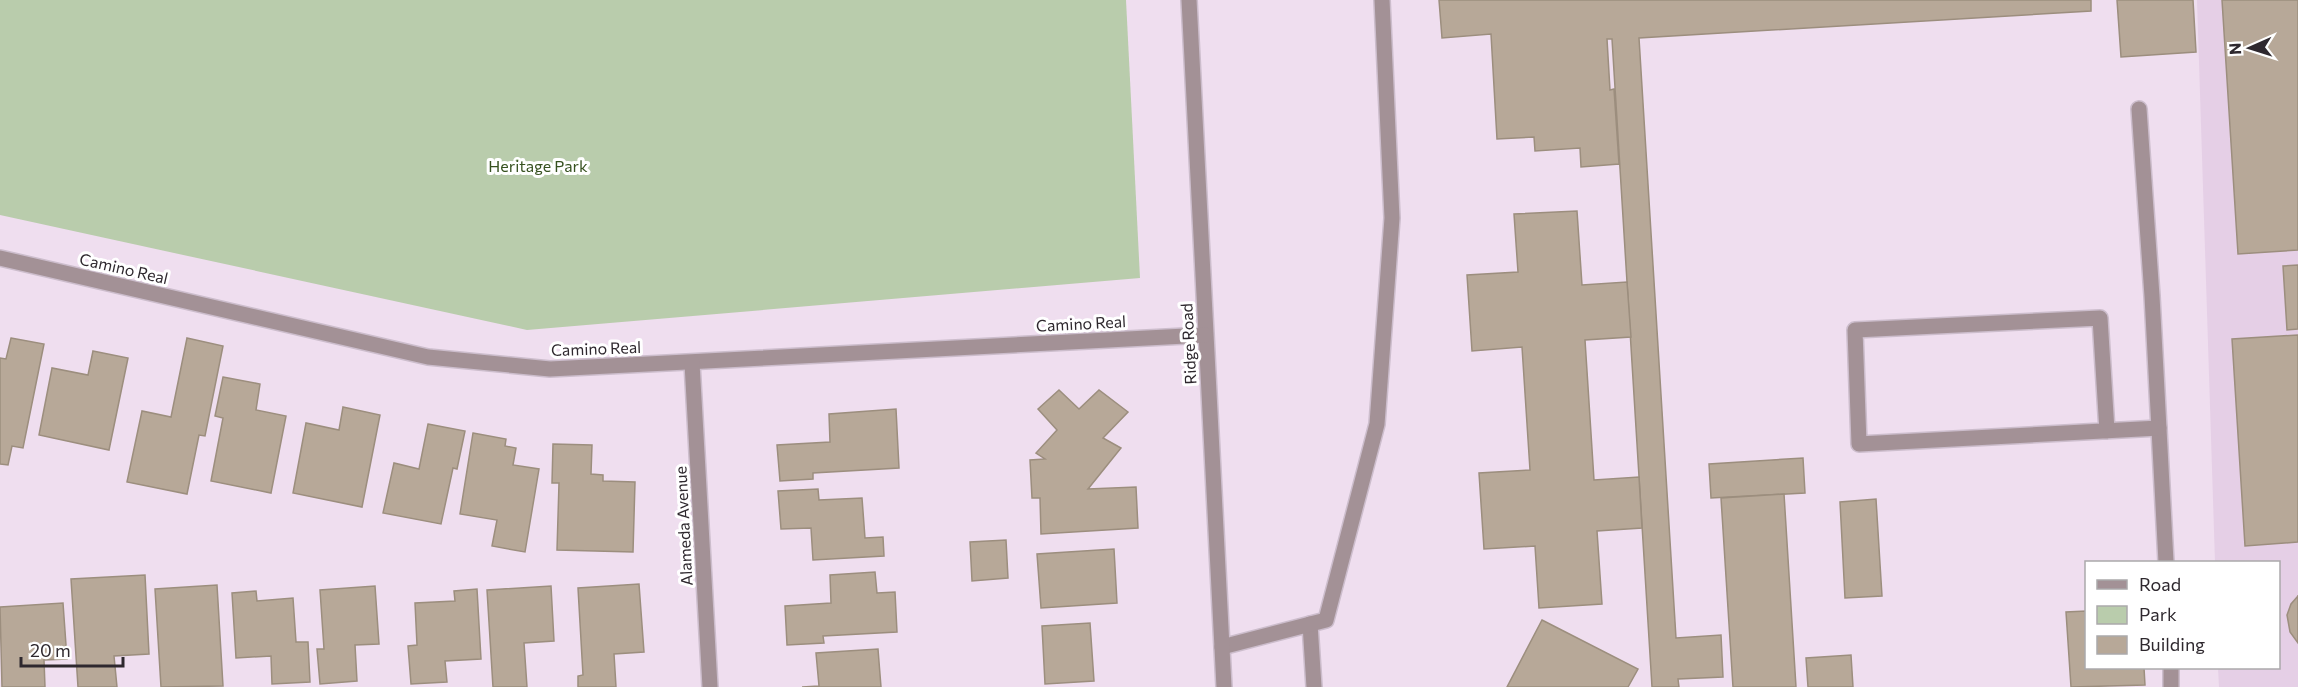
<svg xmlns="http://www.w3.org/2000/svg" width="2298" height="687" font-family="Commissioner,sans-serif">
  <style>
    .built { fill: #e5cfe6 }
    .green { fill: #b9ccac }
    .building { fill: #b7a898; stroke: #9c8e7e; stroke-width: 1.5 }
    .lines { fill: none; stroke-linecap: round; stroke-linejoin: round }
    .lane-casing { stroke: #ccbdcc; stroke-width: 18 }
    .street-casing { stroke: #ccbdcc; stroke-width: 18 }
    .lane { stroke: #a39196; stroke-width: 15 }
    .street { stroke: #a39196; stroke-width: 15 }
    .labels { text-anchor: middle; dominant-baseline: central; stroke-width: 6; stroke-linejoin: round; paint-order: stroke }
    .park-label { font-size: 16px; fill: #36511f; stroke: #fff }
    .street-label { font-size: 16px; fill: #2e282e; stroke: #fff }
  </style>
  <rect width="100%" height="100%" fill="#efdeef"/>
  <path class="built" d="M2197 0H2298V687H2219L2218 668H2278V562H2215Z"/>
  <path class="green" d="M0 0H1126L1140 278 527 330 0 215Z"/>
  <g class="building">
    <path d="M1439 0H2091V11L1639 38 1676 638 1721 635 1723 677 1678 679 1679 687H1652L1612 39H1607L1610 90 1614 89 1619 164 1581 167 1580 148 1535 151 1534 137 1497 139 1491 34 1442 38Z"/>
    <path d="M2117 0H2193L2196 52 2121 57Z"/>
    <path d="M2222 0H2298V250L2238 254Z"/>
    <path d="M1577 211 1582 285 1627 282 1631 337 1585 340 1594 480 1639 477 1642 528 1597 531 1602 604 1539 608 1535 546 1484 549 1479 473 1530 470 1522 347 1472 351 1467 275 1518 272 1514 214Z"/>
    <path d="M2298 265V329L2287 330 2283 266Z"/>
    <path d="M2298 335V542L2245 546 2232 339Z"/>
    <path d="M11 338 44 344 23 448 12 446 8 465 0 464V358L6 359Z"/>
    <path d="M187 338 223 346 205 436 199 435 187 494 127 482 142 411 171 417Z"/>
    <path d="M93 351 128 358 109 450 39 435 52 368 88 375Z"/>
    <path d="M223 377 260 384 256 410 286 416 271 493 211 481 223 418 215 416Z"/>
    <path d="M1059 390 1079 409 1099 390 1128 412 1103 438 1121 448 1088 489 1136 487 1138 528 1041 534 1040 498H1032L1030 460 1045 459 1036 453 1057 430 1038 409Z"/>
    <path d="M343 407 380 415 362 507 293 493 306 423 339 430Z"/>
    <path d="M896 409 899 468 813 473V479L780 481 777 445 830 442 829 414Z"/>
    <path d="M428 424 465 431 457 469 453 468 441 524 383 513 394 463 419 469Z"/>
    <path d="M473 433 506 439 505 446 516 448 513 465 539 469 525 552 492 546 497 520 460 514Z"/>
    <path d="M553 444 592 445 591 474 603 475V481L635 482 633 552 557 550 559 483H552Z"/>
    <path d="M1803 458 1805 493 1711 498 1709 464Z"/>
    <path d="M818 489 819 500 862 498 865 538 883 537 884 556 813 560 811 528 781 529 778 491Z"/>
    <path d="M1784 494 1796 687H1733L1721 498Z"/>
    <path d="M1876 499 1882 596 1845 598 1840 502Z"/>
    <path d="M1006 540 1008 578 972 581 970 542Z"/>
    <path d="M1114 549 1117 603 1041 608 1037 554Z"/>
    <path d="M875 572 877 593 895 592 897 632 823 636 824 643 787 645 785 606 831 603 830 575Z"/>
    <path d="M145 575 149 654 114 656 117 687H78L71 579Z"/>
    <path d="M639 584 644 652 614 654 616 687H578V676L583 675 578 588Z"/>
    <path d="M217 585 223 686 161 687 155 589Z"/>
    <path d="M375 586 379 644 355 645 357 681 320 684 317 649H324L320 590Z"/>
    <path d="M551 586 554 641 524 643 527 687H493L487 590Z"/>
    <path d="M477 589 481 659 445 661 447 682 411 684 408 646 417 645 415 603 455 601 454 591Z"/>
    <path d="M256 591 257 601 293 598 296 642H308L310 682 272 684 271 656 236 658 232 593Z"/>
    <path d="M2298 596V595V643L2290 632 2287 615 2291 604Z"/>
    <path d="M63 603 67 659 44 660 45 687H2L0 607Z"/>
    <path d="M2086 611V668H2144L2145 685 2071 687 2066 612Z"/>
    <path d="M1542 620 1638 669 1628 687H1507Z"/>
    <path d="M1090 623 1094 681 1045 684 1042 626Z"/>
    <path d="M878 649 881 687H802L819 686 816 653Z"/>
    <path d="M1851 655 1853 687H1808L1806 658Z"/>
  </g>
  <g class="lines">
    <g class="lane-casing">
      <g id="lane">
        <path d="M2139 109 2152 296 2166 562"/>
        <path d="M2107 431 2100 318 1855 330 1859 444 2159 428"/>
        <path d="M1310 624 1314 687"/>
        <path d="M1222 647 1326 620 1377 424 1392 218 1382 0"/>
        <path d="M2171 668V687"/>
      </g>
    </g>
    <g class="street-casing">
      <g id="street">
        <path d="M1189 0 1224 687"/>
        <path d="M0 258 428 357 550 369 1205 335"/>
        <path d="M692 363 710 687"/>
      </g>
    </g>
    <use href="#lane" class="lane"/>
    <use href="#street" class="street"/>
  </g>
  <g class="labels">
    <g class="park-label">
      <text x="538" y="165">Heritage Park</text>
    </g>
    <g class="street-label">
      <text transform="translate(124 268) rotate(13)">Camino Real</text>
      <text transform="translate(1081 323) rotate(-3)">Camino Real</text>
      <text transform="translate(1188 344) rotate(-93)">Ridge Road</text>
      <text transform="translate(596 348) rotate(-2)">Camino Real</text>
      <text transform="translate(683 526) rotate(-93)">Alameda Avenue</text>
    </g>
  </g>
  <rect x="2085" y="561" width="195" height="108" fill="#ffffff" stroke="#aba9ab" stroke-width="1.5"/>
  <rect x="2097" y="580" width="30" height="9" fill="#a39196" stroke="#aba9ab" stroke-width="1.5"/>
  <text x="2139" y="591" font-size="18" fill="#2e282e">Road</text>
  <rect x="2097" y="606" width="30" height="18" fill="#b9ccac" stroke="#aba9ab" stroke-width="1.5"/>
  <text x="2139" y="621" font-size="18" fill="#2e282e">Park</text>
  <rect x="2097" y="636" width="30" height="18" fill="#b7a898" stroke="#aba9ab" stroke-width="1.5"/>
  <text x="2139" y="651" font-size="18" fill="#2e282e">Building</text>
  <g transform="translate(2250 48) rotate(267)" stroke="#ffffff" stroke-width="4.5" paint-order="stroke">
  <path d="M0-4.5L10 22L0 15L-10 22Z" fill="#2e282e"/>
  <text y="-9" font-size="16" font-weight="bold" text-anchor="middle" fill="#2e282e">N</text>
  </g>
  <path d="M21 657v9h102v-9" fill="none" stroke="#2e282e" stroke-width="3"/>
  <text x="30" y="657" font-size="18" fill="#2e282e" stroke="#ffffff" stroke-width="4.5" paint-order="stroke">20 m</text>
</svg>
